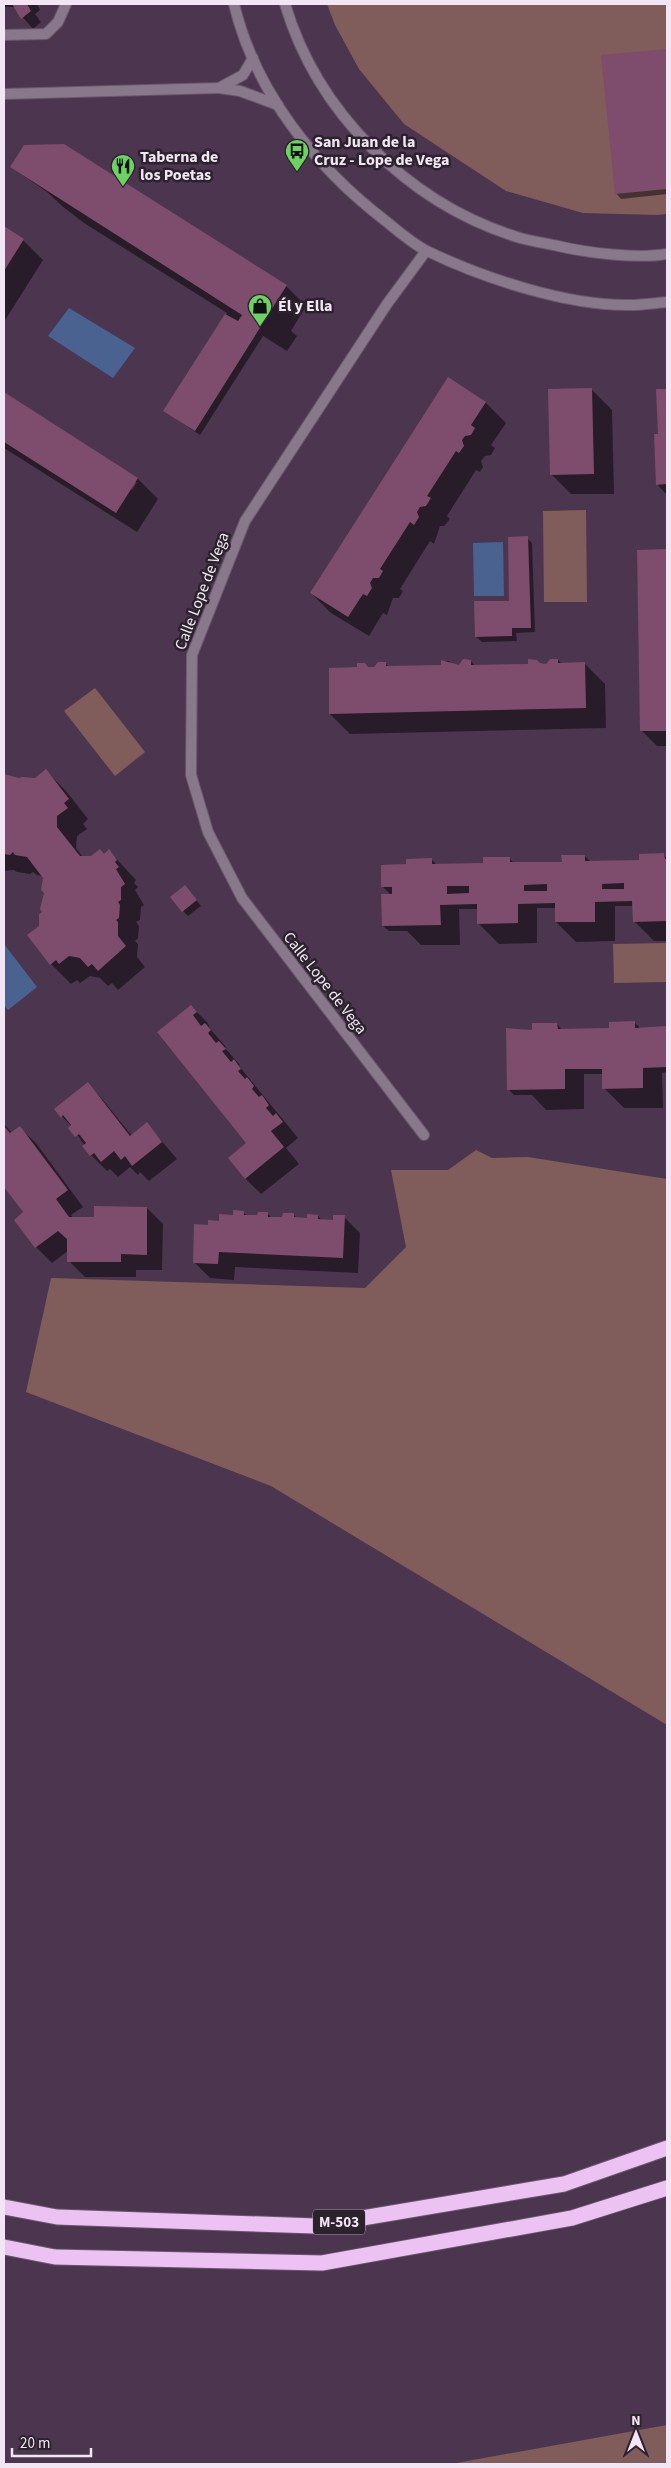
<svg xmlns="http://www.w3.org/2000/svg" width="671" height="2468" font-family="'Source Sans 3',sans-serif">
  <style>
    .green { fill: #805c5a }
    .water { fill: #496290 }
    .shadow { fill: #0007; fill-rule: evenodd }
    .building { fill: #7e4c6c; fill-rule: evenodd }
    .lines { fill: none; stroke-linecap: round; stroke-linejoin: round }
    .street-casing { stroke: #6a566d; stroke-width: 12 }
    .highway-casing { stroke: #6a566d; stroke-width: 17 }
    .street { stroke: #89778b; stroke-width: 10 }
    .highway { stroke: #ecc2f3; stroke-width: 15 }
    .labels { text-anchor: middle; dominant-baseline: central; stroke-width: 5; stroke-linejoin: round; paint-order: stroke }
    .shield { fill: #2c222e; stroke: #b7aab9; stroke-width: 1 }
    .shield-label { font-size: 15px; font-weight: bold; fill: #f2e5f4 }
    .poi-label { font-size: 16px; font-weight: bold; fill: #f2e5f4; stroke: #2c222e; text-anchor: start }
    .street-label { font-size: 16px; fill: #f2e5f4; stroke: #2c222e }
  </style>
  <rect width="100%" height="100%" fill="#4c364f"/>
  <g class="green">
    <path d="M327 4H667V214L657 215 583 213 506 191 404 124 359 69 335 25Z"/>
    <path d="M586 510 587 602H544L543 511Z"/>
    <path d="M95 688 145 752 115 776 64 711Z"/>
    <path d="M667 943V982L614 983 613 944Z"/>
    <path d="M476 1150 492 1158 528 1157 667 1179V1725L271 1486 26 1392 51 1278 365 1288 406 1247 391 1170H448Z"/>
    <path d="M667 2425V2464H451Z"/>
  </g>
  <g class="water">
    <path d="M69 308 135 348 113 378 48 336Z"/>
    <path d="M503 542 504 596H474L473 543Z"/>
    <path d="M4 944 37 987 8 1010 4 1005Z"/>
  </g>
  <g class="shadow">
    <path d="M4 4H37L40 10 35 14 41 22 33 29 14 7H4Z"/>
    <path d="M667 50V194L621 199 616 193 602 56Z"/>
    <path d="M63 145 286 286 306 306 291 331 297 336 287 351 263 336 200 435 165 411 227 313 84 223 62 206 47 192 11 167Z"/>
    <path d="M4 228 23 240 43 260 4 322Z"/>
    <path d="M448 379 486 403 506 423 491 445 495 448 491 455 485 456 481 461 483 467 480 472 476 470 447 516 450 519 444 526H440L434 544 430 541 400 589 403 591 399 598H393L387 615 383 613 369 636 331 613 311 593Z"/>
    <path d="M592 390 612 410 614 494H571L551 474Z"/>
    <path d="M657 390H667V495L657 484 659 435Z"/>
    <path d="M4 394 138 479 158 499 137 532 4 448ZM134 482H137L132 490 130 489Z"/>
    <path d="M527 538 532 543 535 632 516 633 517 641 482 642 476 637 510 602Z"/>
    <path d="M639 551H667V746H657L642 731Z"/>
    <path d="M558 660 562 664H585L605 684 606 728 350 734 330 714 369 668H374L386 664 389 667H442V661H449L453 666H460L471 661 475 666 546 665Z"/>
    <path d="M46 771 66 791 88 819 83 824 87 829 77 836 76 848 83 857 104 855 109 851 136 880 134 883 138 887 135 890 144 905 141 907 140 920 136 922 139 926 138 938 135 941 138 944 137 957 145 967 118 990 112 983 108 986 100 978 90 976 80 983 77 980 71 984 51 964 29 936 40 927 46 893 43 876 37 875 33 872 30 874 17 872 14 870 4 871V776L19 780H35Z"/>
    <path d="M664 855 667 858V941H654L634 921V906H615V941L576 942 556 922V908H537V943L499 944 479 924 478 909H459L460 945H421L407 931H389L383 926 391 895 383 887 407 865 432 860 437 865 485 864 509 858 515 864 563 863 585 856 591 862 640 861Z"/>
    <path d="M190 892 201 906 188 916 183 911Z"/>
    <path d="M191 1006 207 1022 211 1030 226 1047 225 1048 240 1065 239 1066 298 1138 286 1148 299 1164 261 1194 245 1178 248 1144 159 1032Z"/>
    <path d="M634 1022 641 1029 667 1028V1047L650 1048V1050H667V1072L662 1073 663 1108H624L604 1088V1074H584V1109L546 1110 532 1095H514L509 1090 533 1031 557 1024 563 1031 610 1030Z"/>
    <path d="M88 1084 103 1100 132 1136 147 1124 177 1159 149 1181 140 1172 138 1175 130 1167 118 1177 110 1169 107 1171 91 1155 72 1127 56 1110Z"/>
    <path d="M4 1124 12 1133 20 1128 36 1143 83 1207 71 1215 73 1218H95L147 1208 163 1224 162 1270H136V1277H85L69 1261V1250L52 1263 36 1247 25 1213 4 1185Z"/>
    <path d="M243 1212 247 1216 268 1214 272 1218 284 1219 294 1215 298 1219H308L318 1216 323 1221 334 1222 344 1217 360 1233 358 1273 235 1267 234 1280 210 1278 194 1262 209 1226Z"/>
  </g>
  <g class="building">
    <path d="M12 4H27L31 11 21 19Z"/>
    <path d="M667 49V189L615 194 601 55Z"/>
    <path d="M64 144 287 285 195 431 163 411 225 314 238 321 242 315 10 167 24 145Z"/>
    <path d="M4 226 24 239 4 271Z"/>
    <path d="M448 377 486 402 471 425 475 428 471 435 465 436 462 440 464 446 459 453 456 451 427 496 431 498 426 506 420 507 417 512 419 517 414 525 410 522 380 569 383 571 379 578H373L370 583 372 588 367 596 363 594 348 617 310 593Z"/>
    <path d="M592 388 594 474 550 475 548 389Z"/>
    <path d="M656 389H667V484L656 485 654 434H658Z"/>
    <path d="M4 392 138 478 116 513 4 442Z"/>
    <path d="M528 536 531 628H512V636L475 637 474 601H509L508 537Z"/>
    <path d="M667 549V731H640L637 550Z"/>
    <path d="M463 659 471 660V665L528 664V659L537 660 540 663 546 664 550 659H558V663L585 662 586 708 329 714V668L357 667V663H365L368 667H374L378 662H386V666L441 665V660L459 665Z"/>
    <path d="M46 769 69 799 64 803 68 808 57 816V827L80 856H91L100 849 104 854 109 849 117 860 115 862 119 867 116 869 125 884 121 887V900L118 902 120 905 119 918 116 920 118 922V936L126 946 98 971 92 964 88 967 80 958 69 956 59 964 56 960 50 965 27 935 39 926V914L42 912 40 909 44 893 41 890 43 878 27 857 15 855 13 852 10 855 4 854V774L19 778 22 777 35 778Z"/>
    <path d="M664 853 665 859H667V921L633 922 632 901 595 902V922H555V903L518 904V923L477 924V904L440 905 441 925 382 926 381 894H392V887H381V865L406 864V859L432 858V864L483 863V857H510V862H562L561 855H585V861L639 860V854ZM624 883V889H602V884ZM547 884V891H524V885ZM447 886H469V893L447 894Z"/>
    <path d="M185 885 197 900 182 912 170 897Z"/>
    <path d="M191 1005 197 1012 193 1015 201 1026 205 1023 211 1030 208 1033 216 1043 219 1041 226 1049 222 1051 231 1062 234 1059 241 1069 238 1071 245 1079 247 1077 254 1086 252 1089 259 1097 262 1095 269 1105 266 1108 273 1116 276 1113 283 1122 271 1131 284 1147 245 1179 228 1158 246 1143 157 1032Z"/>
    <path d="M635 1021V1028L667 1026V1067L643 1068V1088L602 1089V1069H565V1089L507 1090 506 1028 532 1030V1023H557L558 1029 609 1028V1022Z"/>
    <path d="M88 1082 130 1136 147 1122 162 1142 132 1166 125 1156 121 1160 114 1151 101 1162 94 1153 90 1156 82 1146 86 1143 79 1134 75 1137 68 1128 71 1125 63 1115 61 1118 54 1109Z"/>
    <path d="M4 1126 10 1133 20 1126 68 1190 56 1199 69 1217H94V1206L147 1207V1255L121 1254V1262H67V1239L58 1231 35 1248 14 1220 23 1212 4 1187Z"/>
    <path d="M233 1210 244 1211V1215H257L258 1212H268V1217H282L283 1213H294V1217L307 1218V1214L318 1215V1219L333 1220V1215H345L343 1258 219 1252 218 1264 193 1263 194 1224 208 1225V1220L219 1221V1214L233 1215Z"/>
  </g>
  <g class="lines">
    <g class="street-casing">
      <g id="street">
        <path d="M234 4C255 92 316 168 387 222 399 232 413 244 427 251 483 278 567 306 630 305 642 305 655 303 667 302"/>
        <path d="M285 4C317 112 408 203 517 237 530 241 544 243 558 246 588 253 637 259 667 254"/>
        <path d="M4 35 46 34 58 22 66 4"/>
        <path d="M253 58 243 75 219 88 240 91 278 105"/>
        <path d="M4 94 219 88"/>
        <path d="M424 1135 242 898 208 832 191 775 192 655 245 521 387 304 426 251"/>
      </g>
    </g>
    <g class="highway-casing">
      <g id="highway">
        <path d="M4 2207 57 2217 315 2226 564 2184 667 2148"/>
        <path d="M4 2247 55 2257 322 2263 572 2218 667 2188"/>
      </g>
    </g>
    <use href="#street" class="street"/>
    <use href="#highway" class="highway"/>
  </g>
  <defs>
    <g id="bus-pin" transform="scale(1.25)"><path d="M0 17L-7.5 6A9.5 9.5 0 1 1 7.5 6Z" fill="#6cd362" stroke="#2c222e"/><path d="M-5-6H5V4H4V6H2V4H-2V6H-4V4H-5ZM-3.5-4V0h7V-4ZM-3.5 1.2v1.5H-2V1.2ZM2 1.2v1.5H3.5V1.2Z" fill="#111"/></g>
    <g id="restaurant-pin" transform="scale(1.25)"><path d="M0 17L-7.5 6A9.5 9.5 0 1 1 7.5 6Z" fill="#6cd362" stroke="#2c222e"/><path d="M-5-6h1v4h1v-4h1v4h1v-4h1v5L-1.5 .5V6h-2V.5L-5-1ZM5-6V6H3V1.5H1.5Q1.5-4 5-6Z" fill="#111"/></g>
    <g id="shop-pin" transform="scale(1.25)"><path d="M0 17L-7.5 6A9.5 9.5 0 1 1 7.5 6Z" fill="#6cd362" stroke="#2c222e"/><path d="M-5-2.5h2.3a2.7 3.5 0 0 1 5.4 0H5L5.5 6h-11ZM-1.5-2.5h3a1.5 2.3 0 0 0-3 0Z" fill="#111"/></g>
  </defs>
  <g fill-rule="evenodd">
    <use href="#bus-pin" x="297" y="151"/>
    <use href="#restaurant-pin" x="123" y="166"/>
    <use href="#shop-pin" x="260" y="306"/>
  </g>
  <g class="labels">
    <rect class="shield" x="313" y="2209.5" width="52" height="25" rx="4"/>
    <g class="shield-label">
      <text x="339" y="2222">M-503</text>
    </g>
    <g class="poi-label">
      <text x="314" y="142">San Juan de la<tspan x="314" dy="18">Cruz - Lope de Vega</tspan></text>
      <text x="140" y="157">Taberna de<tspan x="140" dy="18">los Poetas</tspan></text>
      <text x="278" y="306">Él y Ella</text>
    </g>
    <g class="street-label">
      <text transform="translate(202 591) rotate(-69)">Calle Lope de Vega</text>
      <text transform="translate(325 983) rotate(52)">Calle Lope de Vega</text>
    </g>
  </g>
  <rect width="671" height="2468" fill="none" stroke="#f2e5f4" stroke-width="10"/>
  <g transform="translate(636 2433)" stroke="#2c222e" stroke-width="4" paint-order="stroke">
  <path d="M0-4L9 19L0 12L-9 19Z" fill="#f2e5f4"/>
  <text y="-8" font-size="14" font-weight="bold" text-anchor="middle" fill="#f2e5f4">N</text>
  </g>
  <path d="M12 2448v8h79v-8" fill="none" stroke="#f2e5f4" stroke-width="2.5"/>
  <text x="20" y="2448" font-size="15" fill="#f2e5f4" stroke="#2c222e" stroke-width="4" paint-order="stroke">20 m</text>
</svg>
